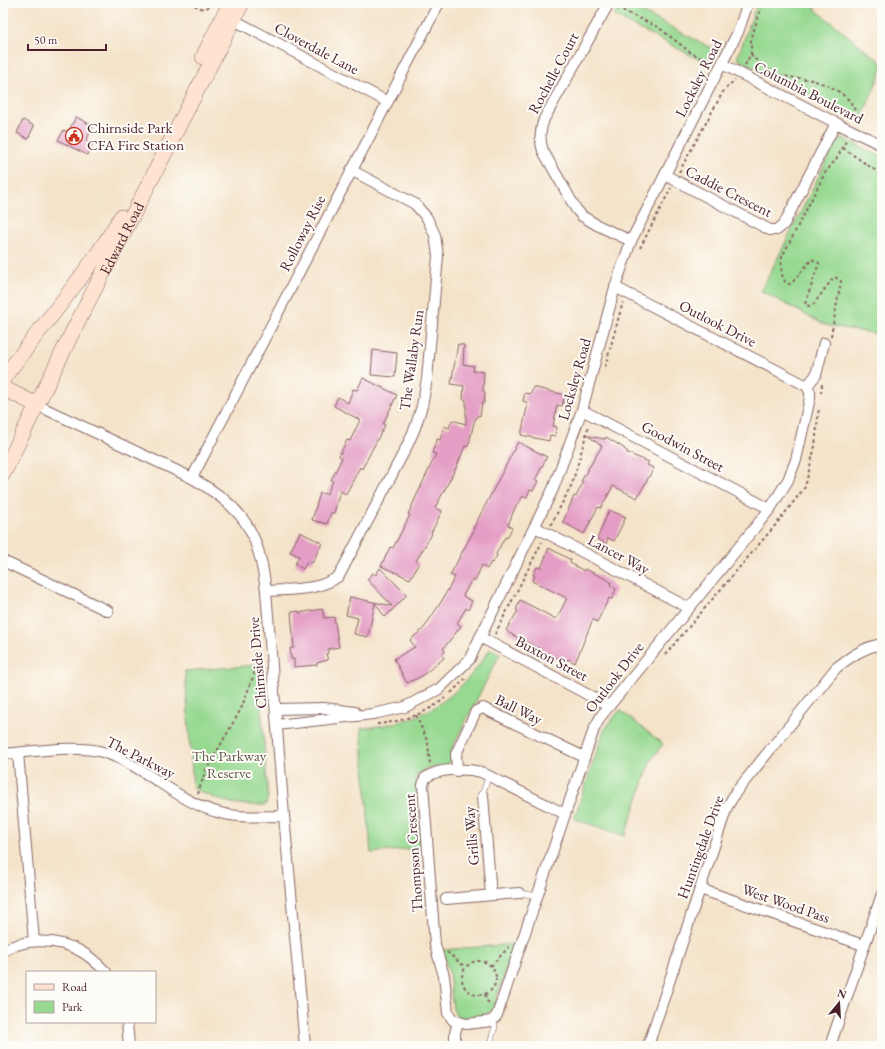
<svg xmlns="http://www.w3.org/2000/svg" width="885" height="1049" font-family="'EB Garamond',serif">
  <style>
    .green { fill: #97d991; stroke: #707c5e }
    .building { fill: #e49dc5 }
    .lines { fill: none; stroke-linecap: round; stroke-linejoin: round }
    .service-casing { stroke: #866462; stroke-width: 6 }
    .minor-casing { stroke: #866462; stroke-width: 12 }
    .secondary-casing { stroke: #866462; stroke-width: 16 }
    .path { stroke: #866462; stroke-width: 2; stroke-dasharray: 3 3; stroke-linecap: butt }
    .service { stroke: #fff; stroke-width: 5 }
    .minor { stroke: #fff; stroke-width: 10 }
    .secondary { stroke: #fee3d1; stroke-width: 15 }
    .labels { text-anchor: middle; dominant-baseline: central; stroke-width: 4; stroke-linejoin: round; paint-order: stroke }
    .street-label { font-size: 15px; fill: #4a1f2b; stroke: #fdfcf7 }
    .poi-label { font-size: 15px; fill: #4a1f2b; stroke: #fdfcf7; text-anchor: start }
    .park-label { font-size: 15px; fill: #61574a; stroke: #fdfcf7 }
  </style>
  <rect width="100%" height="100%" fill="#fdfcf7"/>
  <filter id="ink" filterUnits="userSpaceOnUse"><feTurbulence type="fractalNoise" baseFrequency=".025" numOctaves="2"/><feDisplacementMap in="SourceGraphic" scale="8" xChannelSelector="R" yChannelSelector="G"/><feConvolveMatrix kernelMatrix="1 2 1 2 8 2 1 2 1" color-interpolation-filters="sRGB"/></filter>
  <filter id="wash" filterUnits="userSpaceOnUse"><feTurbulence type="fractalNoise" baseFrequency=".012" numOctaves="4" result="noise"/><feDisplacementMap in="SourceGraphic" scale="16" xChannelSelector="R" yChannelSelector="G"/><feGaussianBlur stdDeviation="0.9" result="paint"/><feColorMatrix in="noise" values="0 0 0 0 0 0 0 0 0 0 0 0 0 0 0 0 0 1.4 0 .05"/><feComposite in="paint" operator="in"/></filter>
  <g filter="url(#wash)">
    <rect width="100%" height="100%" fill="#f4e3c9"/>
    <g class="green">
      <path d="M621 3H625L715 50 708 64 614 16Z"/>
      <path d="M757 3H814L816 10 882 63V69L861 120 737 59Z"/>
      <path d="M842 138 882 157V335L825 325 761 291 836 142Z"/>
      <path d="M490 649 500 654 452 748 450 763 447 766 426 768 416 776 420 848 371 853 361 728C422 724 457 700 490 649Z"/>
      <path d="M258 665 268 796 266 805C235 806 220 802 193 788L185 671Z"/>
      <path d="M620 710 663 744 651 760 625 836 574 819 604 730Z"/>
      <path d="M515 944 493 1009C485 1018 467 1021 456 1015L453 1009 449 973 442 950Z"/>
    </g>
    <g id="blocks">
      <g class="building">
        <path d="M76 117 93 126 86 141 92 144 87 155 58 140 64 130 68 132Z"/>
        <path d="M23 120 34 126 28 139 17 133Z"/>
        <path d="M458 344 464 345 463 364 474 366 473 371 484 372 483 391 485 392 484 403H482L480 416 478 415 474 422 469 444 467 447 465 446 457 466 435 508 442 511 431 533 432 534 416 561 419 563 410 579 381 566 390 547 393 548 410 515 408 514 436 454 432 453 437 439 440 440 444 426 449 428 452 420 466 424V400L463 399 464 386 451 384Z"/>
        <path d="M373 350 397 353 395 377 371 375Z"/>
        <path d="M363 378 397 395 383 424 385 425 362 469 360 467 346 494 340 491 334 513H331L327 524 312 520 320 493 327 494 333 481 331 480 342 458 339 456 347 440 350 441 360 420 334 406 338 397 348 403 353 389 357 390Z"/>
        <path d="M533 387 565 395 562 406 557 405 553 426 557 427 555 436 550 435 549 441 521 435 528 403 523 401 525 393 531 394Z"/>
        <path d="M588 436 605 439 606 437 624 448V449L628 452 627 453 649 462 647 465 654 468 637 498 613 486 601 508 598 507 584 534 563 522 574 496 576 497 583 482 581 481 602 446Z"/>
        <path d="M518 442 547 457 535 480 538 481 533 491 530 490 526 498 523 496 515 508 508 525 512 528 507 538 505 537 496 554 497 556 492 563 491 562 487 569 482 565 475 581 472 579 463 596 472 601 468 610 466 608 457 623 461 626 443 649 445 651 442 655 444 658 422 676 407 683 394 659 415 647 410 640 424 628 441 602 455 577 450 575 474 530 473 529Z"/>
        <path d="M609 510 626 517 614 541 608 538 606 544 597 539Z"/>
        <path d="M300 532 322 543 312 563 308 561 303 569 295 564 299 556 290 552Z"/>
        <path d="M549 548 571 560 570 563 584 571 585 569 604 578 611 582 610 585 616 589 612 599 609 598 597 622 593 619 575 663 568 659 566 662 549 654 509 633 506 630 518 611 516 610 520 600 556 619 558 616 567 598 532 581 535 576 533 575 537 567 541 568Z"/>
        <path d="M380 568 407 595 385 617 375 603 368 637 354 634 358 618 346 615 350 597 392 606 367 579 373 573 376 575Z"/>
        <path d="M322 609 324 618 334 617 339 647 328 649V653L326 654 328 660 317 663V665L294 667V659H291L290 648H294L291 612 299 611V613Z"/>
      </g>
    </g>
  </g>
  <g filter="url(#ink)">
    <use href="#blocks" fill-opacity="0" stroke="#866462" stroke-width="1"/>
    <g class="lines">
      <g class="service-casing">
        <g id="service">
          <path d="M483 796 484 789 489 775"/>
          <path d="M519 893 538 896"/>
          <path d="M489 1046 495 1027 494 1020"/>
        </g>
      </g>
      <g class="minor-casing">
        <g id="minor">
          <path d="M609 3 544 119C540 130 539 139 543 151L576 209 582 216 597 225 631 241"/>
          <path d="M234 20 386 101"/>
          <path d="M722 64 836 123 882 145"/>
          <path d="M665 175 770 230H777L784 224 836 123"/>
          <path d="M615 287 807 386"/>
          <path d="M37 405 192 478C244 508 259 531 266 591L284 816 305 1046"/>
          <path d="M582 410 770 509"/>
          <path d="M192 478 439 3"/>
          <path d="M535 527 689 608"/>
          <path d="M3 561 108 611"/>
          <path d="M266 591C291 589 319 591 339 576L407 446 415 428 422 406 427 379 438 256 435 235 427 218 415 204 351 170"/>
          <path d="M480 637 609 706"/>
          <path d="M276 709 324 708 355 712"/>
          <path d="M277 725 373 714 405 707 439 689 469 660 553 489 582 410 615 287 631 241 738 32 748 3"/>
          <path d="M18 753 34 941"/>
          <path d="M3 754C32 752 79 744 106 753 146 767 177 801 217 812 239 819 261 816 284 816"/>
          <path d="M457 771 456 754 476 711 483 708 584 757"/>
          <path d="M483 796 491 895"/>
          <path d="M565 814 481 772C466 768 438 768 425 778L423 785 435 945 444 976 448 1013 453 1020 466 1024 492 1021 497 1015 594 729 601 716 770 509 788 480 796 460 810 398V392L807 386 816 375 824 343"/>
          <path d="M700 889 863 945"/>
          <path d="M446 899 519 893"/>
          <path d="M3 951C25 938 59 938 82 952 91 957 99 965 106 972"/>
          <path d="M127 1022 129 1046"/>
          <path d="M455 1046V1033L458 1022"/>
          <path d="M648 1046 727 807 736 792 836 668C850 657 864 647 882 644"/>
          <path d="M830 1046 882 894"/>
        </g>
      </g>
      <g class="secondary-casing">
        <g id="secondary">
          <path d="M203 57 230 3"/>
          <path d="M3 379C42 325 87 275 121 217"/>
          <path d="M3 388 37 405"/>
          <path id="s1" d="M3 474 74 329 242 3"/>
        </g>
      </g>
      <g class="path">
        <path d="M189 3 203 9 215 4"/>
        <path d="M617 8 658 27 690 52 711 63"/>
        <path d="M751 54C757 62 765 69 775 73 788 79 802 77 815 81 832 86 860 100 855 121"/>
        <path d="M745 65 751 54V39L763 3"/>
        <path d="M843 148 882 175"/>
        <path d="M679 172 724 90 735 80"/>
        <path d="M640 248 671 188"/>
        <path d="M831 336 841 281 835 277 833 278 813 305 807 306 805 304 819 263 812 259 791 284H787C780 276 781 267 782 257L825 173 837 158 847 139"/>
        <path d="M605 367 623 302"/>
        <path d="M821 393 822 384"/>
        <path d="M551 525 572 484 589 425"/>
        <path d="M495 634 542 542"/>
        <path d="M665 655 778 522 805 487 815 446 819 407"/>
        <path d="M451 693 465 679"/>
        <path d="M416 715 428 743 430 765"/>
        <path d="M377 724C401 722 426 714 445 698"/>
        <path d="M198 794 205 772 241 709 259 661"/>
        <path d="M447 952 465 967"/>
        <circle cx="479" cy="978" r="17"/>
        <path d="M491 966 509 947"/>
        <path d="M485 995 487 1001 491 1005"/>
      </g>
      <use href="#service" class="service"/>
      <use href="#minor" class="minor"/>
      <use href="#secondary" class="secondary"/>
    </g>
  </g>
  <defs>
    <g id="civic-ring" transform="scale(0.9)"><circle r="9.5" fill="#fdfcf7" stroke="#c8321e" stroke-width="1.5"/><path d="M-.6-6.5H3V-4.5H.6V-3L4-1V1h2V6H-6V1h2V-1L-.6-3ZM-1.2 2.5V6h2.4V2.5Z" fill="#c8321e"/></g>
  </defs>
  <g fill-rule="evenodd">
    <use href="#civic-ring" x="74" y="136"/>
  </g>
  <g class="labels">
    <g class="street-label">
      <text transform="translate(317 48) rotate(28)">Cloverdale Lane</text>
      <text transform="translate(553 73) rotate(-62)">Rochelle Court</text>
      <text transform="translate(698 78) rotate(-63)">Locksley Road</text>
      <text transform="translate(809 92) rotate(27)">Columbia Boulevard</text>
      <text transform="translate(729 191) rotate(27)">Caddie Crescent</text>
      <text transform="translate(302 233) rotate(-63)">Rolloway Rise</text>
      <text stroke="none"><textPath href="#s1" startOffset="264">Edward Road</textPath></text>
      <text transform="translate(718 323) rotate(27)">Outlook Drive</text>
      <text transform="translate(411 360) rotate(-82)">The Wallaby Run</text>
      <text transform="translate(574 379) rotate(-74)">Locksley Road</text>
      <text transform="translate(683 446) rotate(28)">Goodwin Street</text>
      <text transform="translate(619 554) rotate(28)">Lancer Way</text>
      <text transform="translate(552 658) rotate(28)">Buxton Street</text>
      <text transform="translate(257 663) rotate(-95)">Chirnside Drive</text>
      <text transform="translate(614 677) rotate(-52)">Outlook Drive</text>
      <text transform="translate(519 709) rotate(26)">Ball Way</text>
      <text transform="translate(141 757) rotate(27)">The Parkway</text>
      <text transform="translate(471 836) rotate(-95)">Grills Way</text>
      <text transform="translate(700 847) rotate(-70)">Huntingdale Drive</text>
      <text transform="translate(413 853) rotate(-94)">Thompson Crescent</text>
      <text transform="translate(786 903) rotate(19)">West Wood Pass</text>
    </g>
    <g class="poi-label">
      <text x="87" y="127">Chirnside Park<tspan x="87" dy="17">CFA Fire Station</tspan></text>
    </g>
    <g class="park-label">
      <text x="229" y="755">The Parkway<tspan x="229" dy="17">Reserve</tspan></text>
    </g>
  </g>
  <rect width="885" height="1049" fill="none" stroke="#fdfcf7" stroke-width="16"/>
  <rect x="26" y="971" width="130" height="52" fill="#fdfcf7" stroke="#b5a4a5"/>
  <rect x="34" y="984" width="20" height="6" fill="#fee3d1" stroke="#b5a4a5"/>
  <text x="62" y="991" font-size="12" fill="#4a1f2b">Road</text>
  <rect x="34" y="1001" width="20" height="12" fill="#97d991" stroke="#b5a4a5"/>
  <text x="62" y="1011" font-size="12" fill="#4a1f2b">Park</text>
  <g transform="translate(839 1003) rotate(18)" stroke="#fdfcf7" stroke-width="3" paint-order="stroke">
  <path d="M0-3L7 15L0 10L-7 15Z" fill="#4a1f2b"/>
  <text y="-6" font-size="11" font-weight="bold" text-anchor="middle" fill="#4a1f2b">N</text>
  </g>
  <path d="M28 44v6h78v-6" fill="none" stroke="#4a1f2b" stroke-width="2"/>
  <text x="34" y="44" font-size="12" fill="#4a1f2b" stroke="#fdfcf7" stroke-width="3" paint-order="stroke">50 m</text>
</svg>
